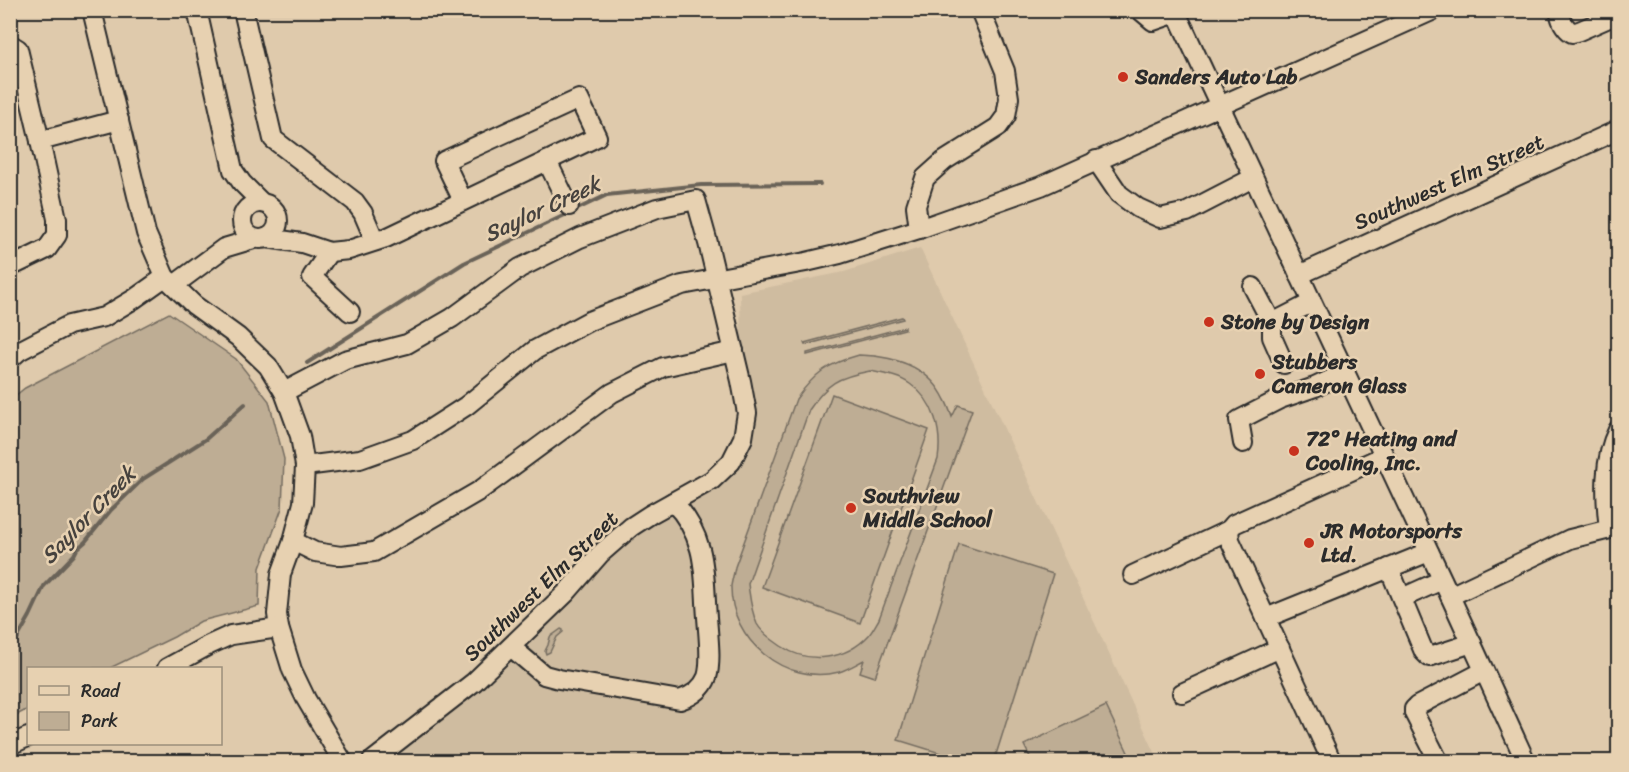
<svg xmlns="http://www.w3.org/2000/svg" width="1629" height="772" font-family="Sriracha,sans-serif">
  <style>
    .built { fill: #cfbca0 }
    .green { fill: #bead94; stroke: #746c60; stroke-width: 1.5; fill-rule: evenodd }
    .lines { fill: none; stroke-linecap: round; stroke-linejoin: round }
    .stream { stroke: #6b6359; stroke-width: 4 }
    .minor-casing { stroke: #2b2b2b; stroke-width: 22 }
    .minor { stroke: #e7d1b1; stroke-width: 18 }
    .poi-dot { fill: #c8321e; stroke: #e7d1b1; stroke-width: 2 }
    .labels { text-anchor: middle; dominant-baseline: central; stroke-width: 5; stroke-linejoin: round; paint-order: stroke }
    .poi-label { font-size: 21px; font-weight: bold; fill: #2b2b2b; stroke: #e7d1b1; text-anchor: start }
    .street-label { font-size: 21px; fill: #2b2b2b; stroke: #e7d1b1 }
    .water-label { font-size: 22px; font-style: italic; fill: #46423e; stroke: #e7d1b1 }
  </style>
  <rect width="100%" height="100%" fill="#dfcaac"/>
  <filter id="ink" filterUnits="userSpaceOnUse"><feTurbulence type="fractalNoise" baseFrequency=".0167" numOctaves="2"/><feDisplacementMap in="SourceGraphic" scale="12" xChannelSelector="R" yChannelSelector="G"/><feConvolveMatrix kernelMatrix="1 2 1 2 8 2 1 2 1" color-interpolation-filters="sRGB"/></filter>
  <g filter="url(#ink)">
    <path class="built" d="M920 248 1159 761 371 762 410 732 600 554 712 480 743 438 740 293 844 272Z"/>
    <g class="green">
      <path d="M169 313 236 359 269 401 284 459 282 508 260 568 259 606 201 621 174 637 110 668H28V709L11 718V399L25 388Z"/>
      <path d="M902 317 903 319 805 345 804 343Z"/>
      <path d="M905 327V329L807 355V353Z"/>
      <path d="M859 355C894 356 929 366 945 400 948 405 950 411 952 417L958 405 972 410 875 677 860 672 864 660C856 664 848 669 839 672 785 686 730 640 731 586 732 580 734 573 735 567L796 399C816 372 827 364 859 355ZM870 371C884 374 899 376 910 384 935 401 942 432 938 459L879 619C876 624 873 630 869 635 846 660 809 665 781 646 772 640 762 633 757 624 751 611 750 598 748 584L809 410C827 383 838 377 870 371Z"/>
      <path d="M832 394 929 430 860 623 762 587Z"/>
      <path d="M959 544 1053 574 994 761H966L898 740Z"/>
      <path d="M561 629 563 630V632L557 637 550 652 546 654 545 651 548 645 550 637Z"/>
      <path d="M1106 706 1132 761H1032L1024 745Z"/>
    </g>
    <g class="lines">
      <g class="stream">
        <path d="M307 363 464 263 607 195 701 185 820 184"/>
        <path d="M10 651 30 616 44 586 74 555 77 549 85 542 111 510 143 479 206 439 245 404"/>
      </g>
      <g class="minor-casing">
        <g id="minor">
          <path d="M92 10 146 233 165 277 194 305 238 337 268 366 284 392 300 436 305 466 303 503 293 541 281 574 277 614 279 628 292 670 306 699 343 762"/>
          <path d="M197 10 233 170 242 183 262 203"/>
          <path d="M243 10 273 139 355 202 363 213 375 241"/>
          <path d="M1140 10 1153 21 1176 13"/>
          <path d="M1175 10 1450 596 1526 762"/>
          <path d="M1560 10C1559 19 1565 28 1572 33L1579 31 1618 14"/>
          <path d="M10 44 18 49 40 141"/>
          <path d="M1096 160 1119 194 1138 208 1160 218 1187 212 1253 178"/>
          <path d="M547 161 569 206"/>
          <circle cx="260" cy="221" r="18"/>
          <path d="M919 229 916 206 925 178 944 161 998 127 1006 116 1009 98 1005 71 980 10"/>
          <path d="M266 238 302 243 329 252 349 250 386 238 597 137 579 99 444 161 463 201"/>
          <path d="M329 252 312 277 350 312"/>
          <path d="M10 267 47 249 57 235V219L40 141 119 120"/>
          <path d="M1299 275 1618 130"/>
          <path d="M174 285 224 248 254 239"/>
          <path d="M1253 287 1272 323"/>
          <path d="M10 359 19 351 69 325 104 317 134 299 165 277"/>
          <path d="M1284 364 1272 337V323L1311 303"/>
          <path d="M284 392 345 360 407 344 452 318 520 268 580 238 657 208 696 200 708 243 741 381 747 413 743 438 731 462 712 480 651 514 631 527 600 554 566 593 474 682 371 762"/>
          <path d="M1243 443 1239 420 1280 399 1315 387 1345 373"/>
          <path d="M305 466 360 459 413 440 466 406 535 350 589 321 682 285 806 262 840 254 919 229 1041 186 1434 10"/>
          <path d="M1609 529C1605 496 1603 460 1618 430"/>
          <path d="M293 541 315 552 341 556 374 552 479 491 612 393 663 367 734 351"/>
          <path d="M1389 568 1424 652 1429 657 1472 643"/>
          <path d="M1133 575 1229 530"/>
          <path d="M1450 596 1570 539 1618 527"/>
          <path d="M1402 598 1442 580"/>
          <path d="M1266 618 1429 552"/>
          <path d="M511 647 544 675 559 679 680 700C692 696 702 690 707 677 712 662 708 633 707 617 705 595 706 571 700 549 695 531 686 515 673 502"/>
          <path d="M167 668 209 645 231 635 279 628"/>
          <path d="M1182 693 1280 648"/>
          <path d="M10 745 28 737"/>
          <path d="M1332 762 1230 540 1229 530 1234 524 1384 456"/>
          <path d="M1439 762 1414 713V709L1417 706 1484 671"/>
        </g>
      </g>
      <use href="#minor" class="minor"/>
    </g>
  </g>
  <g class="poi-dot">
    <circle cx="1123" cy="77" r="6"/>
    <circle cx="1209" cy="322" r="6"/>
    <circle cx="1260" cy="374" r="6"/>
    <circle cx="1294" cy="451" r="6"/>
    <circle cx="851" cy="508" r="6"/>
    <circle cx="1309" cy="543" r="6"/>
  </g>
  <g class="labels">
    <g class="poi-label">
      <text x="1135" y="77">Sanders Auto Lab</text>
      <text x="1221" y="322">Stone by Design</text>
      <text x="1272" y="362">Stubbers<tspan x="1272" dy="24">Cameron Glass</tspan></text>
      <text x="1306" y="439">72° Heating and<tspan x="1306" dy="24">Cooling, Inc.</tspan></text>
      <text x="863" y="496">Southview<tspan x="863" dy="24">Middle School</tspan></text>
      <text x="1321" y="531">JR Motorsports<tspan x="1321" dy="24">Ltd.</tspan></text>
    </g>
    <g class="street-label">
      <text transform="translate(1449 182) rotate(-24)">Southwest Elm Street</text>
      <text transform="translate(541 586) rotate(-44)">Southwest Elm Street</text>
    </g>
    <g class="water-label">
      <text transform="translate(542 209) rotate(-25)">Saylor Creek</text>
      <text transform="translate(88 515) rotate(-46)">Saylor Creek</text>
    </g>
  </g>
  <rect width="1629" height="772" fill="none" stroke="#e7d1b1" stroke-width="36"/>
  <rect x="18" y="18" width="1593" height="736" fill="none" stroke="#2b2b2b" stroke-width="2" filter="url(#ink)"/>
  <rect x="27" y="667" width="195" height="78" fill="#e7d1b1" stroke="#9c8f7b" stroke-width="1.5"/>
  <rect x="39" y="686" width="30" height="9" fill="#e7d1b1" stroke="#9c8f7b" stroke-width="1.5"/>
  <text x="81" y="697" font-size="18" fill="#2b2b2b">Road</text>
  <rect x="39" y="712" width="30" height="18" fill="#bead94" stroke="#9c8f7b" stroke-width="1.5"/>
  <text x="81" y="727" font-size="18" fill="#2b2b2b">Park</text>
</svg>
